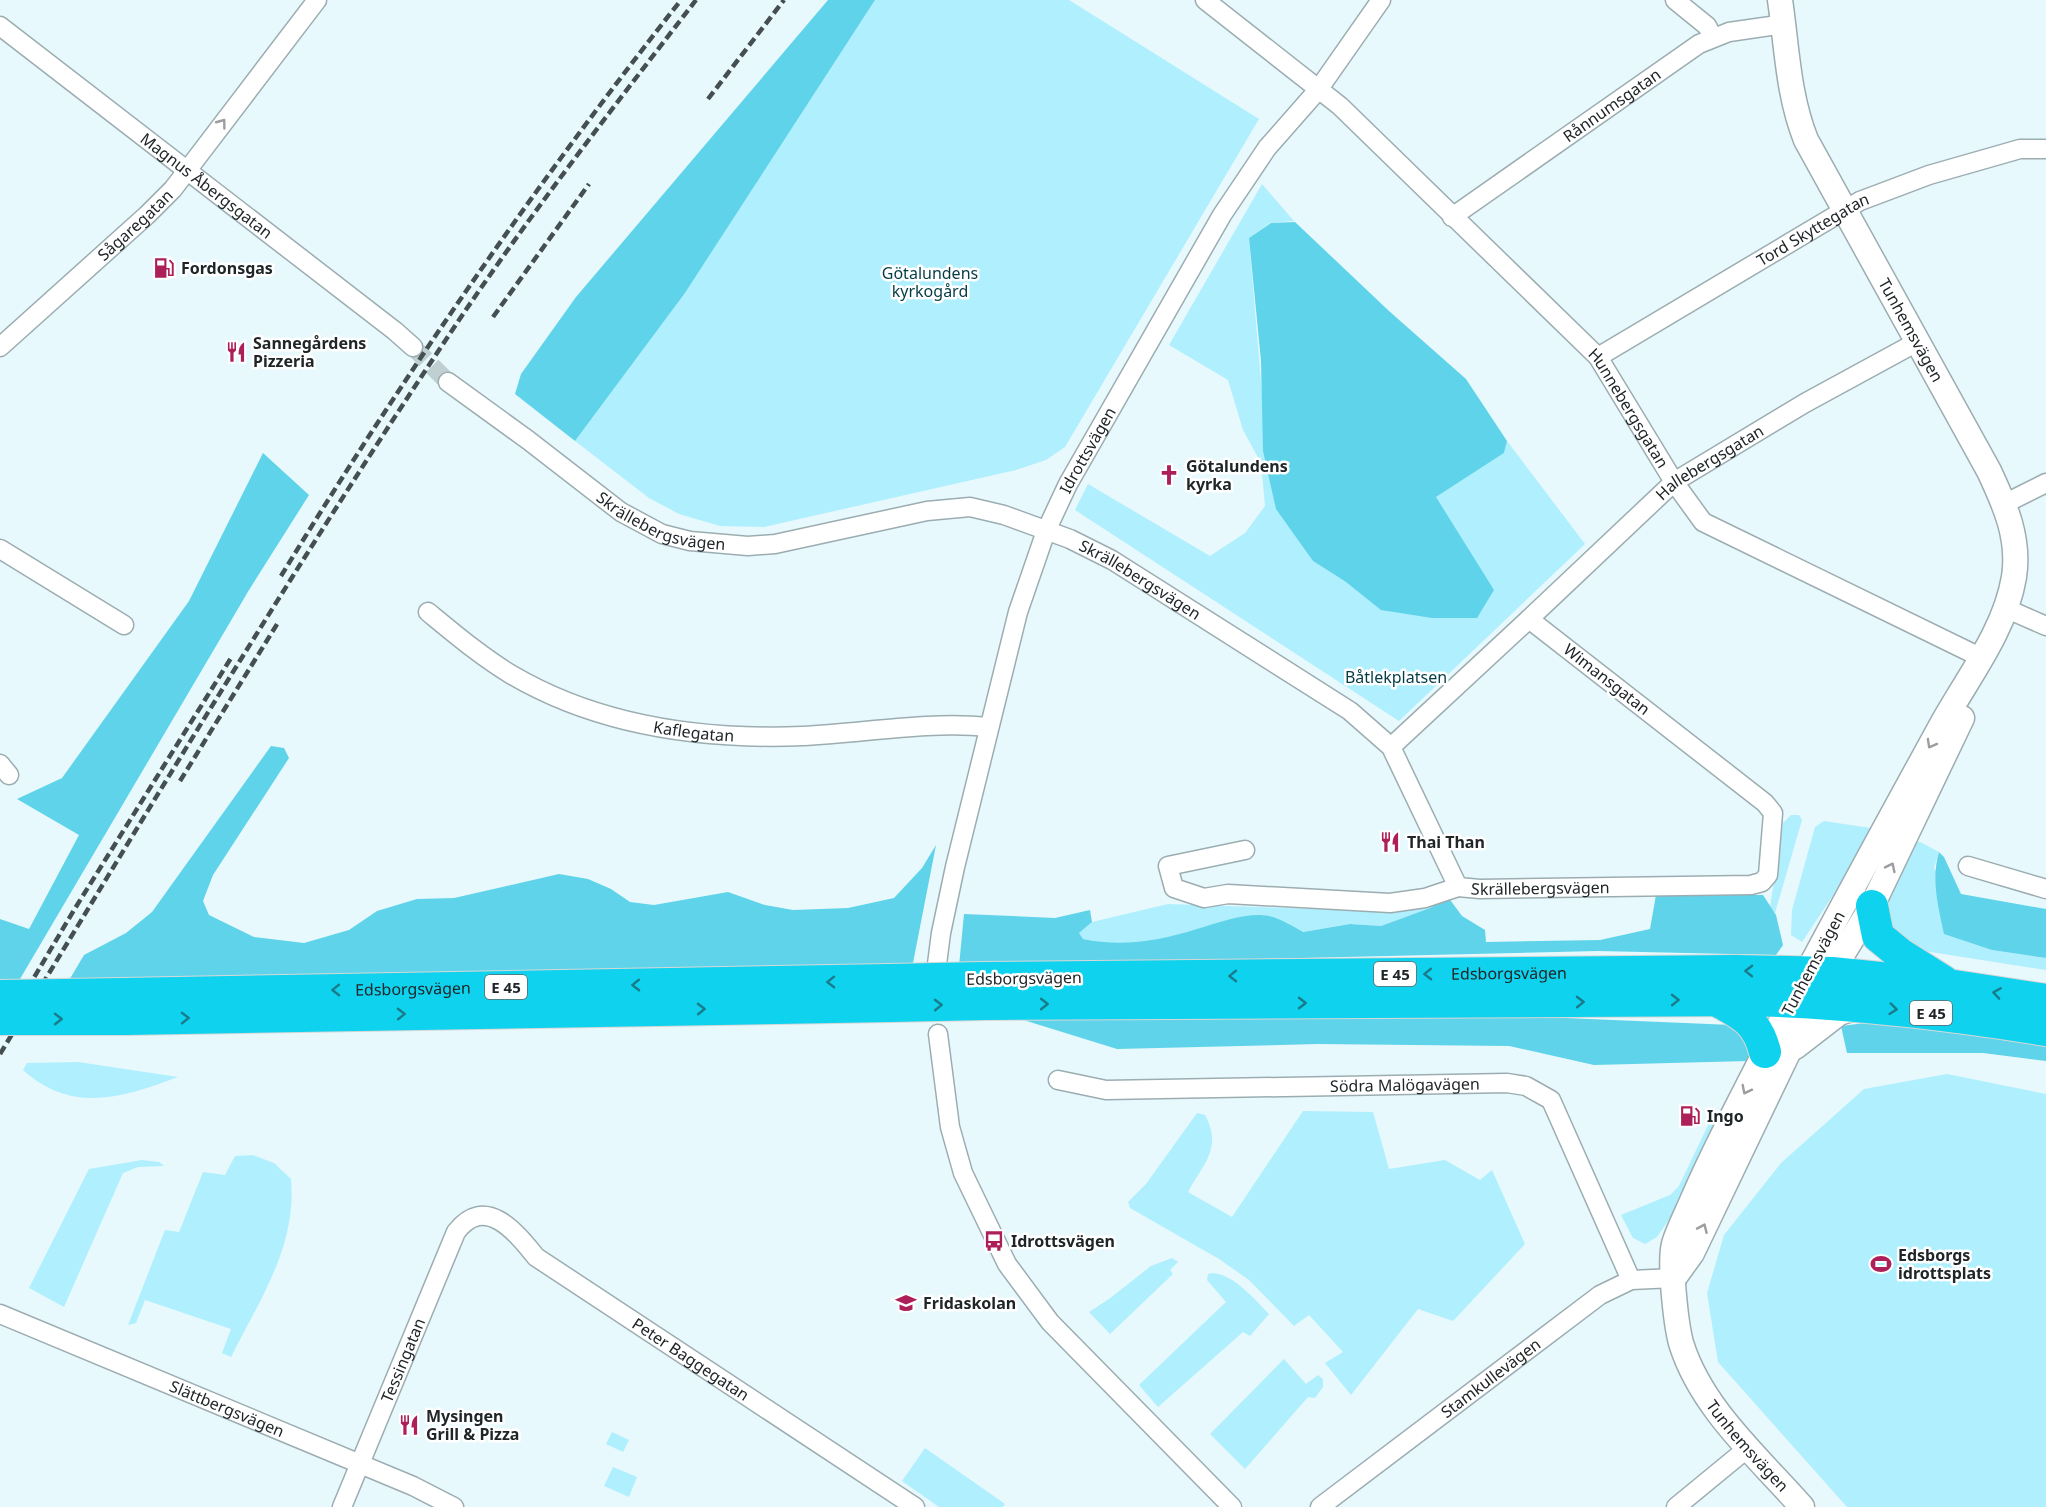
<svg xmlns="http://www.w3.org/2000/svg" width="2046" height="1507" font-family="'Noto Sans',sans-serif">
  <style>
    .green { fill: #b0effd }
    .forest { fill: #5fd3e9 }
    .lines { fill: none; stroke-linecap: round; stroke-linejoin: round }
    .street-tunnel { stroke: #bfcfd2; stroke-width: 18; stroke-dasharray: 18 9; stroke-linecap: butt }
    .street-casing { stroke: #9cadb1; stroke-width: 21 }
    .secondary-casing { stroke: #9cadb1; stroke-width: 27 }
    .highway-casing { stroke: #d7d8d8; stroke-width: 34 }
    .street { stroke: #fff; stroke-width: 18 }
    .secondary { stroke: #fff; stroke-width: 24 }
    .highway { stroke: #0fd2ee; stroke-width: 32 }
    .rail { stroke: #454e50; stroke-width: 4.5; stroke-dasharray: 9 4.5; stroke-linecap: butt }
    .highway-bridge-casing { stroke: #d7d8d8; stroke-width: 34; stroke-linecap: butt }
    .highway-bridge { stroke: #0fd2ee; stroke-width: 32 }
    .oneway { stroke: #9b9d9e }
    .oneway2 { stroke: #187c8b }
    .labels { text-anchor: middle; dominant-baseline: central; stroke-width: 5; stroke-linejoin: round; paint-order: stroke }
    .shield { fill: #fff; stroke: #636768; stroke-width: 1.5 }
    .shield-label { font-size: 15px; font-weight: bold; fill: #202628 }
    .street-label { font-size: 16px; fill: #202628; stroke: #fff }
    .poi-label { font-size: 16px; font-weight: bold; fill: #202628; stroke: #fff; text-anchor: start }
    .park-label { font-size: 16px; fill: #043c45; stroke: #fff }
  </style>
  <rect width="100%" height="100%" fill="#e7f9fd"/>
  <g class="green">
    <path d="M875 0H1069L1259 119 1065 447 1046 460 1016 470 764 527 720 526 679 514 649 498 575 441 685 293Z"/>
    <path d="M1262 184 1294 221 1270 223 1249 238 1262 394 1301 541 1313 561 1346 582 1436 497 1504 453 1507 441 1585 544 1399 721 1075 510 1088 484 1210 556 1245 533 1265 506 1261 463 1243 430 1228 380 1169 345Z"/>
    <path d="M1791 815H1799L1802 820 1775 913 1770 907 1783 823Z"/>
    <path d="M1824 821 1877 829 1802 942 1791 935 1792 910 1815 827Z"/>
    <path d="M1914 842H1920L1939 852 1934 868 1992 950 2046 958V970L1918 950 1894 934 1885 903Z"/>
    <path d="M1448 897 1430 908 1381 926 1350 924 1302 932C1251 902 1204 934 1152 942 1130 945 1104 944 1083 939L1079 933 1092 922 1168 904 1370 911Z"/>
    <path d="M78 1062 178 1077C122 1098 72 1114 23 1070L27 1063Z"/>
    <path d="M1947 1074 2046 1094V1507H1847L1718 1362 1707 1293 1724 1235 1781 1163 1864 1089Z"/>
    <path d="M1303 1111 1373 1112 1389 1169 1445 1160 1480 1180 1492 1170 1525 1244 1453 1321 1418 1309 1351 1395 1325 1363 1343 1352 1309 1315 1294 1326 1249 1280 1219 1259 1130 1208 1128 1202 1146 1184 1197 1113 1205 1115C1223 1148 1203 1164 1188 1192L1232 1217Z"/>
    <path d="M1711 1119 1718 1123 1670 1218 1657 1237 1645 1244 1633 1238 1621 1215 1670 1195 1679 1186Z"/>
    <path d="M253 1155 274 1163 291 1179C297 1246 260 1299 231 1357L222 1353 231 1329 145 1300 136 1323 128 1325 165 1230 179 1232 203 1172 225 1175 235 1156Z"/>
    <path d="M142 1160 159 1162 164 1166 138 1167 123 1173 64 1307 29 1288 89 1169Z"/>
    <path d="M1172 1258 1178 1262 1170 1270 1173 1274 1110 1334 1089 1312 1109 1299 1151 1266Z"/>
    <path d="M1213 1273C1235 1275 1254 1299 1269 1314L1250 1336 1243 1332 1158 1407 1139 1385 1226 1302 1207 1280 1208 1274Z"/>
    <path d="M1284 1359 1306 1384 1318 1375 1323 1379V1387L1315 1398 1308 1397 1245 1469 1210 1434Z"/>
    <path d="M612 1432 629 1440 623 1452 606 1444Z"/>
    <path d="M925 1448 1005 1504 1003 1507H939L902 1481Z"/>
    <path d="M613 1467 637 1477 629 1497 604 1486Z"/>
  </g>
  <g class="forest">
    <path d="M828 0H875L685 293 575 441 515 394 521 374 576 297Z"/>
    <path d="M1295 222 1389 311 1466 379 1507 441 1504 453 1436 497 1494 590 1477 618H1432L1381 610 1346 582 1313 561 1276 509 1263 451 1261 361 1249 238 1271 223Z"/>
    <path d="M263 453 309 495 249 590 20 979 0 980V919L29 929 79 835 17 799 62 778 189 601Z"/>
    <path d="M271 746 284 748 289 758 213 875 203 901 209 915 254 937 304 943 349 930 377 911 417 899 454 898 559 874 588 879 611 889 630 902 654 905 728 892 765 905 793 910 848 908 894 898 922 868 936 845 912 968 68 982 84 955 126 933 152 912Z"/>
    <path d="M1939 852 1944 857 1961 894 2046 909V958L1992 950 1944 934C1938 906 1931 879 1939 852Z"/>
    <path d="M1656 895H1763L1776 915 1783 945 1776 955 1598 951 959 966 964 914 1055 918 1090 910 1092 922 1079 933 1083 939C1122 947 1159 941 1197 929 1217 923 1239 915 1260 915 1275 915 1290 925 1303 932L1350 924 1381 926 1430 908 1448 897 1462 916 1485 930 1486 942 1600 940 1650 929Z"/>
    <path d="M1521 1016 1732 1025 1742 1030 1754 1054 1748 1061 1594 1065 1509 1046 1318 1044 1117 1049 1017 1018Z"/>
    <path d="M1873 1022 2046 1044V1061L1983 1053H1847L1841 1026Z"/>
  </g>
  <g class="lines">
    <path class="street-tunnel" d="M413 347 448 382"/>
    <g class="street-casing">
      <g id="street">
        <path id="s1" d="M1205 0 1340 106 1598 357 1674 482 1703 522 1982 658"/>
        <path d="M1675 0 1707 26 1713 37"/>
        <path id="s2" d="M0 26 395 331 413 347"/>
        <path id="s3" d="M1452 217 1699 44 1729 32 1784 24"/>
        <path id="s4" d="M0 347 147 215 173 189 317 0"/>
        <path id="s5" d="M1598 357 1860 201 1929 175 2020 149H2046"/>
        <path id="s6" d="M448 382 528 440 621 512 662 534 690 541 748 546 775 544 927 511 970 507 1004 515 1070 539 1112 560 1350 711 1391 747 1458 887 1480 889 1751 885 1762 882 1768 875 1773 813 1765 803 1529 619 1391 747"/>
        <path d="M2004 504 2046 483"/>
        <path d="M0 549 124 625"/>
        <path d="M2005 608 2046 626"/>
        <path id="s7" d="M428 612C456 635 482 657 512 675 599 726 704 740 803 736 865 733 927 721 989 727"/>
        <path id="s8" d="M1529 619 1674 482 1805 403 1917 342"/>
        <path d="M0 764 9 775"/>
        <path d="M1245 850 1168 866 1174 888 1204 898 1228 894 1390 903 1425 898 1458 887"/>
        <path d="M1968 866 2046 889"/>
        <path id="s9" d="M937 964 941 933 955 867 1018 612 1046 531 1068 484 1222 215 1267 148 1318 90 1381 0"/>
        <path d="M938 1034 950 1127 963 1173 1007 1264 1050 1322 1232 1507"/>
        <path id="s10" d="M1058 1080 1106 1090 1507 1083 1526 1086 1551 1100 1631 1280"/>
        <path id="s11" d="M0 1314 413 1486 454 1507"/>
        <path id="s12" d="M342 1507 456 1232C485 1194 515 1231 536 1257L915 1507"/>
        <path id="s13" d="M1320 1507 1600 1295 1631 1280 1674 1278"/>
        <path d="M1676 1507 1749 1447"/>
      </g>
    </g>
    <g class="secondary-casing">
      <g id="secondary">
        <path id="s14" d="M1780 0C1787 48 1788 95 1806 140L1989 471C2005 505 2020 538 2014 577 2005 631 1968 677 1942 724 1879 839 1816 953 1756 1070 1734 1113 1711 1156 1692 1201 1686 1215 1678 1230 1674 1244 1669 1262 1676 1324 1681 1343 1701 1408 1758 1457 1802 1507"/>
        <path d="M1795 1047 1839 1013 1858 1007"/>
        <path d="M1674 1278 1692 1253 1787 1055 1814 1001 1872 906 1962 718"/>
      </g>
    </g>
    <g class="highway-casing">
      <g id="highway">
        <path d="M1872 906 1878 936 1900 954 1943 981"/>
        <path id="s15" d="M983 978 1736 971 1832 973 1948 985 2046 1000"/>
        <path id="s16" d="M123 994 889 980"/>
        <path d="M1716 1000C1742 1015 1757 1020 1765 1052"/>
        <path d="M985 1004 1751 1000C1851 1003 1948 1014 2046 1030"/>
        <path d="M126 1019 891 1006"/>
      </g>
    </g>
    <use href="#street" class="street"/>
    <use href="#secondary" class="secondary"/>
    <use href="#highway" class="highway"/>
    <g class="rail">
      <path d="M708 99 784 0"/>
      <path d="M493 317 589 184"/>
      <path d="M281 576C403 376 536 184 681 0"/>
      <path d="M180 781 279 621"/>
      <path d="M0 1035 74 910 231 658"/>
      <path d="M0 1054C147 812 293 568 451 332 527 218 612 109 696 0"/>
    </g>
    <g class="highway-bridge-casing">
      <g id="highway-bridge">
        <path d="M889 980 983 978"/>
        <path d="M0 996 123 994"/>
        <path d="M891 1006 985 1004"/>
        <path d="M0 1019H126"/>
      </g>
    </g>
    <use href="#highway-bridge" class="highway-bridge"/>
  </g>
  <defs><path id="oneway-chevron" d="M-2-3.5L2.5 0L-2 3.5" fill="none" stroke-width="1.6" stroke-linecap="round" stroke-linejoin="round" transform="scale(1.5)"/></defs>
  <g class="oneway">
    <use href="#oneway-chevron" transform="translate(222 123) rotate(-53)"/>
    <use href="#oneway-chevron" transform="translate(1931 744) rotate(119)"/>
    <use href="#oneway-chevron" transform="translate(1891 867) rotate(-64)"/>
    <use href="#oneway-chevron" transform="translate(1746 1090) rotate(117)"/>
    <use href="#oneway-chevron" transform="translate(1703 1228) rotate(-66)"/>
  </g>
  <g class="oneway2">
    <use href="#oneway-chevron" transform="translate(1749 971) rotate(-179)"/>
    <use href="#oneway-chevron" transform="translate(1428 974) rotate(179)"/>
    <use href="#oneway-chevron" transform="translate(1233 976) rotate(179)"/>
    <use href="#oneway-chevron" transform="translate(831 982) rotate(179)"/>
    <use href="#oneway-chevron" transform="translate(636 985) rotate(179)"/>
    <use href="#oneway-chevron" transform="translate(336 990) rotate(179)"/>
    <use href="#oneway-chevron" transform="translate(1997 993) rotate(-171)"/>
    <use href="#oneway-chevron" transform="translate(1675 1000) rotate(-1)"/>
    <use href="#oneway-chevron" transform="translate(1580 1002) rotate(-1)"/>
    <use href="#oneway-chevron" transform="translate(1302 1003)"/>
    <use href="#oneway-chevron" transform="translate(1044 1004)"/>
    <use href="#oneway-chevron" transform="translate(938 1005) rotate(-1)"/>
    <use href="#oneway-chevron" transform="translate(701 1009) rotate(-1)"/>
    <use href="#oneway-chevron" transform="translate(1893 1009) rotate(6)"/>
    <use href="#oneway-chevron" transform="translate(401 1014) rotate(-1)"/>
    <use href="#oneway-chevron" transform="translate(185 1018) rotate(-1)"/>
    <use href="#oneway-chevron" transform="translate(58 1019)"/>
  </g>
  <defs>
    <g id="fuel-bare" transform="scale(1.62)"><path d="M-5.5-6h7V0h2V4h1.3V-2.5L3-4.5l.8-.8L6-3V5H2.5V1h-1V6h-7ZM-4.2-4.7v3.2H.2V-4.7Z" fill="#ad1f59" stroke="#fff" stroke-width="2.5" paint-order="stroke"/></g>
    <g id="restaurant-bare" transform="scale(1.62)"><path d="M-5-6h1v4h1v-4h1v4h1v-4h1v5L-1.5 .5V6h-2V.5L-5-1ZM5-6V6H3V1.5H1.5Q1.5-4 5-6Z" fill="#ad1f59" stroke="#fff" stroke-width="2.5" paint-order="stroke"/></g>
    <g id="church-bare" transform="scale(1.62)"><path d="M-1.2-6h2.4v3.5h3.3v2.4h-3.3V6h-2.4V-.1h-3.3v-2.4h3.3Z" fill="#ad1f59" stroke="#fff" stroke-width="2.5" paint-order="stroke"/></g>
    <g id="bus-bare" transform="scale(1.62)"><path d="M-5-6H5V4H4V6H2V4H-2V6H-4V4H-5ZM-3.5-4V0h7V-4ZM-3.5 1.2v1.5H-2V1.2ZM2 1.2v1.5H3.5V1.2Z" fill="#ad1f59" stroke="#fff" stroke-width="2.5" paint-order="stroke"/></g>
    <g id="stadium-bare" transform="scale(1.62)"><path d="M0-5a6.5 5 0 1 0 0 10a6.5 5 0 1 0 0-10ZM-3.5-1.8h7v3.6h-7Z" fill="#ad1f59" stroke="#fff" stroke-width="2.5" paint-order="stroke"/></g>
    <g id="school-bare" transform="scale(1.62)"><path d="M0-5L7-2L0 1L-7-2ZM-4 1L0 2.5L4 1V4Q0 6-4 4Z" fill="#ad1f59" stroke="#fff" stroke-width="2.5" paint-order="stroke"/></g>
  </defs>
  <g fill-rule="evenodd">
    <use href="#fuel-bare" x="164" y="268"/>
    <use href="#restaurant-bare" x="236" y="352"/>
    <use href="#church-bare" x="1169" y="475"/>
    <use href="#restaurant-bare" x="1390" y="842"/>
    <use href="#fuel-bare" x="1690" y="1116"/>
    <use href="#bus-bare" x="994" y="1241"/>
    <use href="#stadium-bare" x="1881" y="1264"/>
    <use href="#school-bare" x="906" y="1303"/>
    <use href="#restaurant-bare" x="409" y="1425"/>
  </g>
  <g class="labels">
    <g class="shield">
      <rect x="1374" y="962" width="42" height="24" rx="4.5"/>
      <rect x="485" y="975" width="42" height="24" rx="4.5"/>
      <rect x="1910" y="1001" width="42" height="24" rx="4.5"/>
    </g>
    <g class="shield-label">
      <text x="1395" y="974">E 45</text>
      <text x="506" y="987">E 45</text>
      <text x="1931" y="1013">E 45</text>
    </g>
    <g class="street-label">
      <text stroke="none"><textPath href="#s3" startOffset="195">Rånnumsgatan</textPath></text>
      <text stroke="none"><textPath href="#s2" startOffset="261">Magnus Åbergsgatan</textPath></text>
      <text stroke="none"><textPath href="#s4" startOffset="182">Sågaregatan</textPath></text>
      <text stroke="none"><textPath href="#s5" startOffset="250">Tord Skyttegatan</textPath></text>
      <text stroke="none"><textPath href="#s14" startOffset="360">Tunhemsvägen</textPath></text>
      <text stroke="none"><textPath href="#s1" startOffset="591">Hunnebergsgatan</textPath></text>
      <text stroke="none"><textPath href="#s9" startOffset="538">Idrottsvägen</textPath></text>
      <text stroke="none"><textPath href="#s8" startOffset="240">Hallebergsgatan</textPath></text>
      <text stroke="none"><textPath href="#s6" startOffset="258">Skrällebergsvägen</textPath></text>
      <text stroke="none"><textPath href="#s6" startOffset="762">Skrällebergsvägen</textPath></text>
      <text transform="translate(1607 679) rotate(38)">Wimansgatan</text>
      <text stroke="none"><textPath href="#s7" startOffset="297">Kaflegatan</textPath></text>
      <text stroke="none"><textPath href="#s6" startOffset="1302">Skrällebergsvägen</textPath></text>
      <text transform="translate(1813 963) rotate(-62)">Tunhemsvägen</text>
      <text stroke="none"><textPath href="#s15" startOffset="526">Edsborgsvägen</textPath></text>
      <text transform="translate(1024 978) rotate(-1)">Edsborgsvägen</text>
      <text stroke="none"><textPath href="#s16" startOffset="290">Edsborgsvägen</textPath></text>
      <text stroke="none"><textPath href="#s10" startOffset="348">Södra Malögavägen</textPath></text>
      <text stroke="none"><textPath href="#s12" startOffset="159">Tessingatan</textPath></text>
      <text stroke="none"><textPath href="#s12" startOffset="585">Peter Baggegatan</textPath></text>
      <text stroke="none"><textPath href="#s13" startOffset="214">Stamkullevägen</textPath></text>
      <text stroke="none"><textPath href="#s11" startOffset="246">Slättbergsvägen</textPath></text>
      <text stroke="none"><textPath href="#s14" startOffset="1605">Tunhemsvägen</textPath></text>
    </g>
    <g class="poi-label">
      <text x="181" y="268">Fordonsgas</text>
      <text x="253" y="343">Sannegårdens<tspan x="253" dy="18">Pizzeria</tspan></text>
      <text x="1186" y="466">Götalundens<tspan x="1186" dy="18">kyrka</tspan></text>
      <text x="1407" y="842">Thai Than</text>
      <text x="1707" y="1116">Ingo</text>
      <text x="1011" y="1241">Idrottsvägen</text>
      <text x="1898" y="1255">Edsborgs<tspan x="1898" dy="18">idrottsplats</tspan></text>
      <text x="923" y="1303">Fridaskolan</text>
      <text x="426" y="1416">Mysingen<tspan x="426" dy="18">Grill &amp; Pizza</tspan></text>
    </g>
    <g class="park-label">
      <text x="930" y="273">Götalundens<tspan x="930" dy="18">kyrkogård</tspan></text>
      <text x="1396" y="677">Båtlekplatsen</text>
    </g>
  </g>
</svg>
